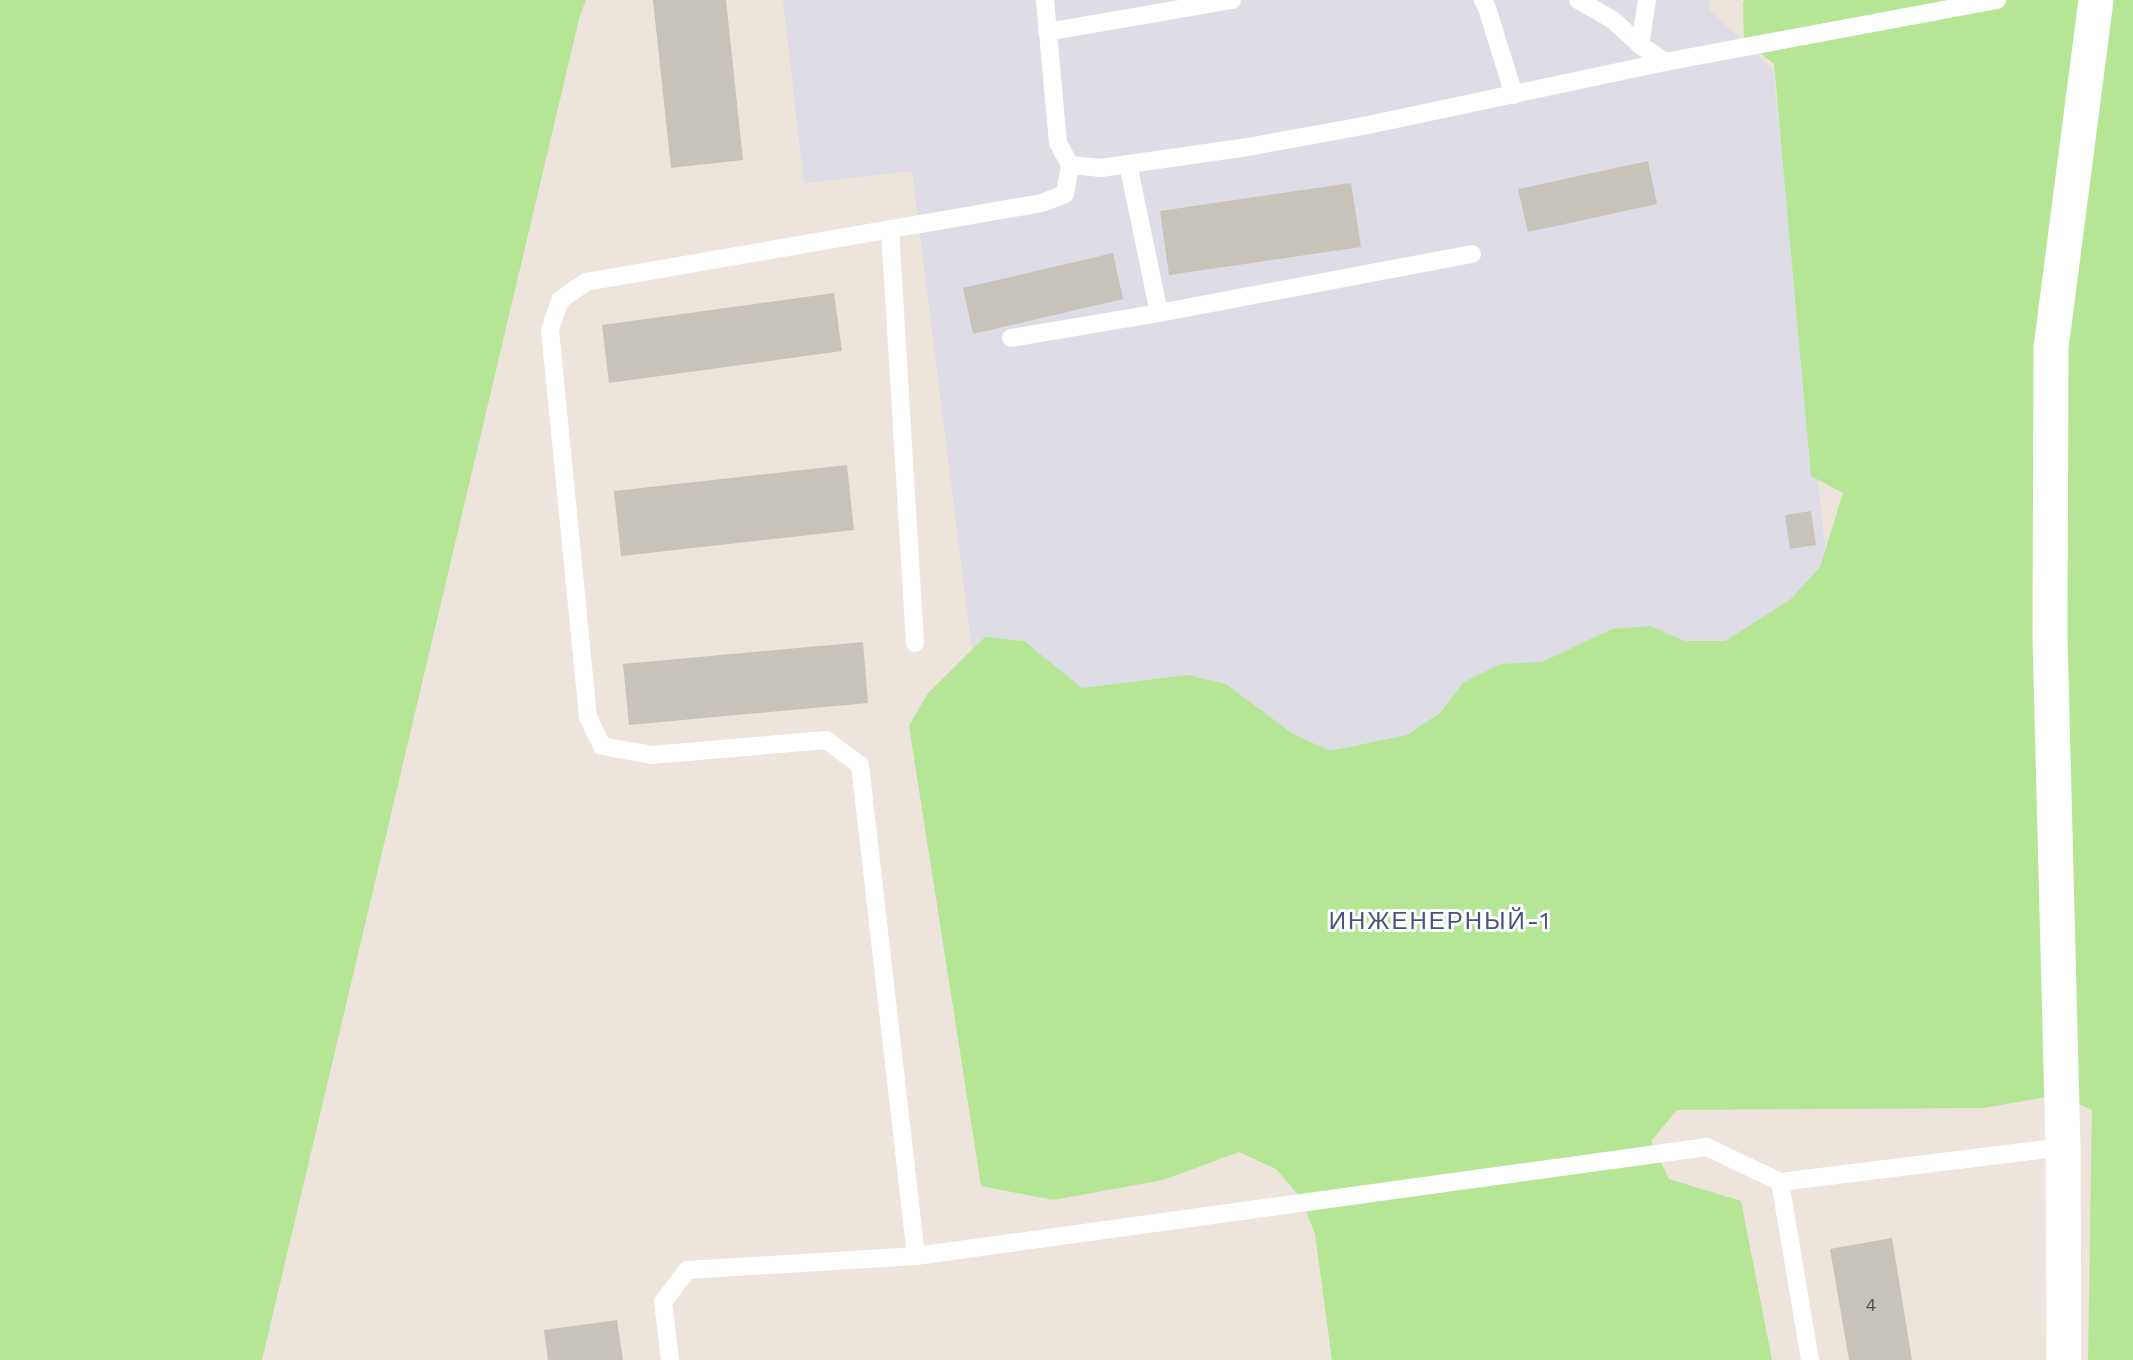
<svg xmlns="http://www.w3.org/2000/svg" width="2133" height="1360" font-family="'Work Sans',sans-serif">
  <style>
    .industrial { fill: #dedce5 }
    .green { fill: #b5e696 }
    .building { fill: #c7c3ba }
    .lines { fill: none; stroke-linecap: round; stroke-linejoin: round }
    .lane { stroke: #fff; stroke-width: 18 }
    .street { stroke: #fff; stroke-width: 35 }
    .labels { text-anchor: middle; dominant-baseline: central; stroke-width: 6; stroke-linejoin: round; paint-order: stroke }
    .number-label { font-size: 18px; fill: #51504e }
    .quarter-label { font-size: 24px; letter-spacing: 2px; fill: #49547d; stroke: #fff }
  </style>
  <rect width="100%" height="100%" fill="#ede4db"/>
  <path class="industrial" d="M783 0H1709L1710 10 1773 70 1840 684 991 800 912 171 804 183Z"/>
  <g class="green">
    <path d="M0 0H586L580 15 262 1360H0Z"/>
    <path d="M1745 0H2133V1360H2088L2092 1110 2059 1095 1983 1108 1677 1110 1651 1141 1669 1179 1741 1201 1772 1360H1332L1315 1234 1301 1198 1276 1169 1239 1152 1163 1180 1053 1200 981 1186 909 726 928 693 985 637 1024 641 1082 688 1187 675 1226 684 1293 734 1330 751 1407 735 1440 713 1464 682 1501 664 1542 662 1612 629 1650 626 1685 641H1725L1790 600 1820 567 1843 493 1811 476 1774 64 1744 40 1743 2Z"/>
  </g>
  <g class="building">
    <path d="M653 0H726L743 160 671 168Z"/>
    <path d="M1648 161 1657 204 1528 232 1518 189Z"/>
    <path d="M1351 183 1361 247 1169 275 1160 211Z"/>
    <path d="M1113 253 1123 299 973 334 963 288Z"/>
    <path d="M834 293 842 351 609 383 602 325Z"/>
    <path d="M847 465 854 530 621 556 614 491Z"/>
    <path d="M1811 511 1816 545 1790 549 1785 515Z"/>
    <path d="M863 642 868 703 629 725 623 664Z"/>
    <path d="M1892 1238 1912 1360H1849L1830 1249Z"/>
    <path d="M617 1320 623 1360H548L544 1330Z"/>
  </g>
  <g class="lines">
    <g class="lane">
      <path d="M1045 0 1058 143 1070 165 1101 168 1248 147 1368 125 1665 62"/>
      <path d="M1483 0 1487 8 1514 95"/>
      <path d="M1578 0 1613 20 1640 45 1665 62 1997 0"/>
      <path d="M1047 32 1232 0"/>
      <path d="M1640 45 1647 0"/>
      <path d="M1128 164 1159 313 1472 254"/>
      <path d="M890 229 915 643"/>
      <path d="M1011 338 1159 313"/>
      <path d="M1780 1182 1810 1360"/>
      <path d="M916 1256 860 765 826 740 652 755 602 746 588 717 550 330 560 300 586 282 1042 203 1065 194 1070 165"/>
      <path d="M670 1360 663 1302 687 1270 916 1256 1707 1147 1780 1182 2063 1147"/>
    </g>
    <path class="street" d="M2064 1360 2063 1147 2050 637 2051 348 2096 0"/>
  </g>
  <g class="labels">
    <g class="number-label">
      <text x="1871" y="1304">4</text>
    </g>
    <g class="quarter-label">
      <text x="1440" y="921">ИНЖЕНЕРНЫЙ-1</text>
    </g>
  </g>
</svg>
